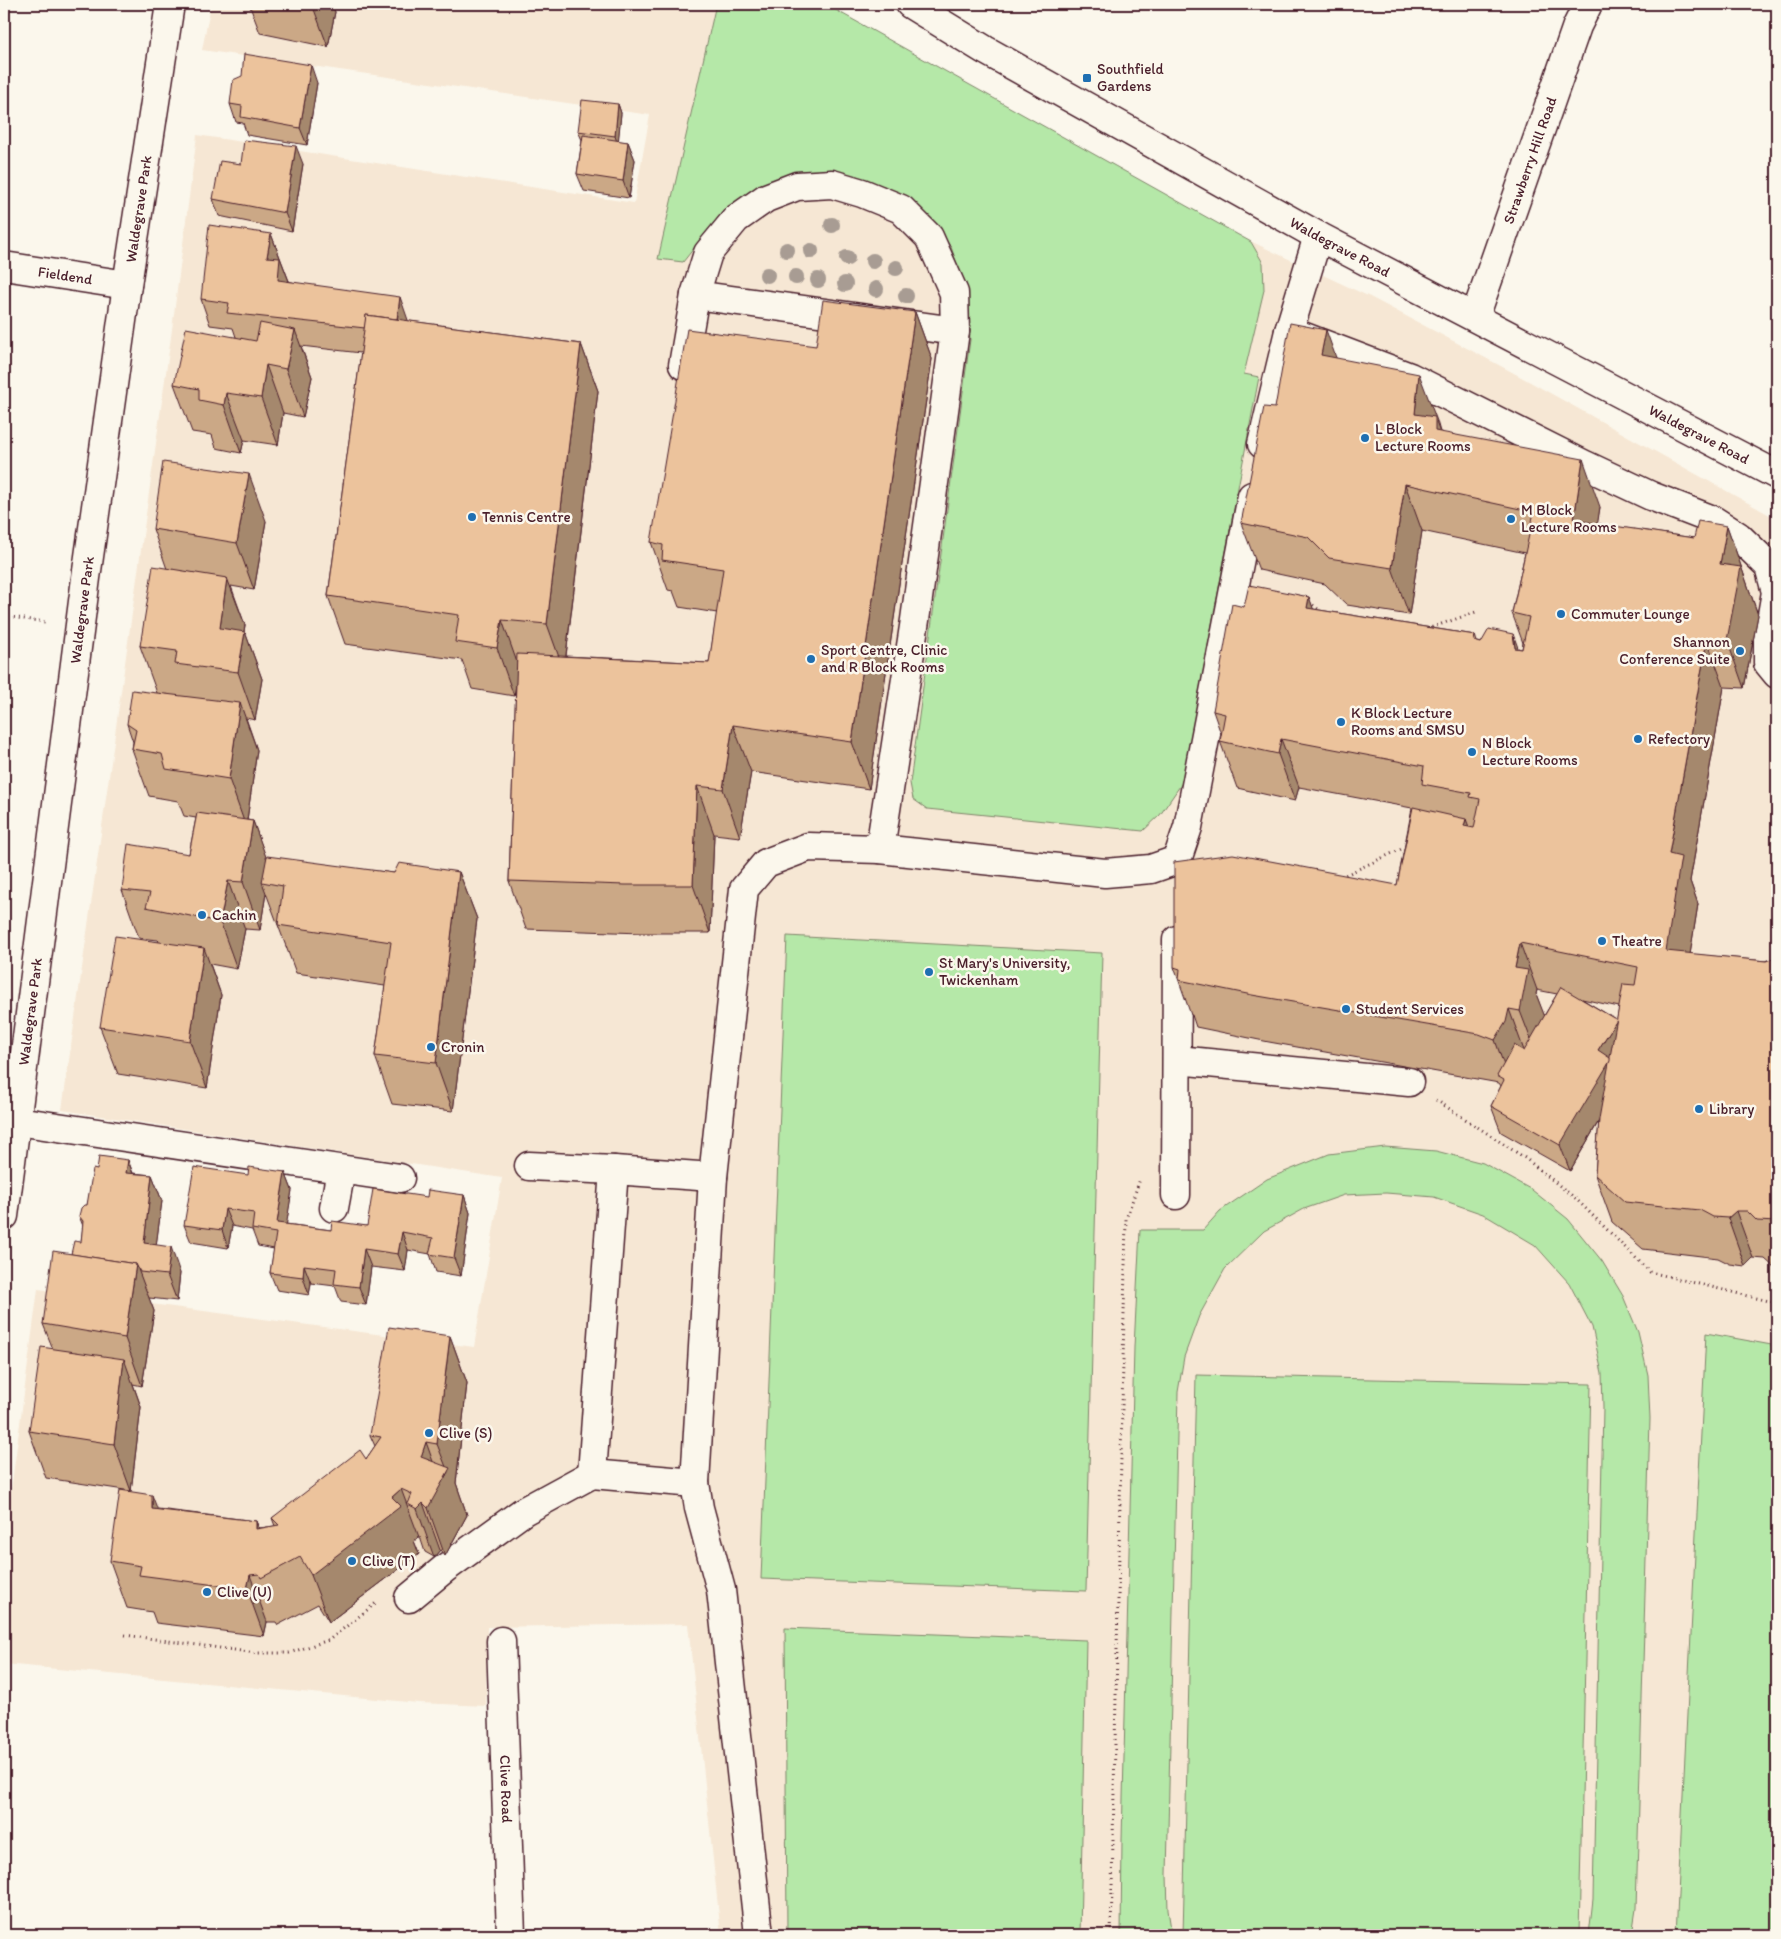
<svg xmlns="http://www.w3.org/2000/svg" width="1781" height="1939" font-family="Itim,sans-serif">
  <style>
    .built { fill: #f6e7d4 }
    .green { fill: #b5e8a8; stroke: #80846a }
    .lines { fill: none; stroke-linecap: round; stroke-linejoin: round }
    .minor-casing { stroke: #4a1f2b; stroke-width: 31 }
    .major-casing { stroke: #4a1f2b; stroke-width: 31 }
    .path { stroke: #4a1f2b; stroke-width: 3; stroke-dasharray: 1 4; stroke-linecap: butt }
    .minor { stroke: #fbf7ec; stroke-width: 28 }
    .major { stroke: #fbf7ec; stroke-width: 28 }
    .tree { fill: #a89c93 }
    .wall { fill: #cba886; stroke: #4a1f2b; fill-rule: evenodd }
    .shaded-wall { fill: #a5886d; stroke: #4a1f2b }
    .building { fill: #ecc39c; stroke: #4a1f2b }
    .poi-dot { fill: #1f6fb2; stroke: #fbf7ec; stroke-width: 2 }
    .labels { text-anchor: middle; dominant-baseline: central; stroke-width: 5; stroke-linejoin: round; paint-order: stroke }
    .poi-label { font-size: 15px; fill: #4a1f2b; stroke: #fbf7ec; text-anchor: start }
    .street-label { font-size: 15px; fill: #4a1f2b; stroke: #fbf7ec }
  </style>
  <rect width="100%" height="100%" fill="#fbf7ec"/>
  <filter id="ink" filterUnits="userSpaceOnUse"><feTurbulence type="fractalNoise" baseFrequency=".02" numOctaves="2"/><feDisplacementMap in="SourceGraphic" scale="10" xChannelSelector="R" yChannelSelector="G"/><feConvolveMatrix kernelMatrix="1 2 1 2 8 2 1 2 1" color-interpolation-filters="sRGB"/></filter>
  <g filter="url(#ink)">
    <path class="built" d="M211 4H825L1231 232 1370 297 1512 372 1777 519V1935H721L688 1624 487 1627 486 1706 419 1703 4 1664V1543L38 1289 474 1347 502 1178 62 1110 171 337 197 135 634 203 650 115 202 50Z"/>
    <g class="green">
      <path d="M716 4H825L1251 242 1263 263 1264 290 1244 374 1259 377 1182 783 1160 815 1143 831 927 809 913 799 910 783 970 340 967 293 951 247 924 211 884 186 821 172 767 183 723 211 683 262 658 259Z"/>
      <path d="M787 936 1102 953 1086 1591 761 1579Z"/>
      <path d="M1385 1147 1436 1151 1483 1163 1532 1190 1568 1219 1602 1261 1623 1296 1638 1332 1648 1375 1650 1419 1636 1909 1632 1935H1589L1593 1899 1603 1407 1602 1373 1592 1327 1569 1283 1535 1245 1483 1214 1434 1197 1386 1193 1344 1195 1304 1209 1264 1231 1225 1269 1199 1316 1184 1357 1178 1392 1167 1875 1168 1910 1172 1935H1121L1122 1839 1134 1347 1140 1230H1203L1220 1211 1267 1179 1329 1154Z"/>
      <path d="M1706 1333 1777 1346V1935H1676Z"/>
      <path d="M1196 1375 1591 1384 1579 1935H1183Z"/>
      <path d="M785 1628 1086 1640 1080 1935H787Z"/>
    </g>
    <g class="lines">
      <g class="minor-casing">
        <g id="minor">
          <path d="M1318 236 1289 331 1410 377 1585 465 1651 496 1713 520 1738 536 1769 566 1776 592 1768 638V663L1777 674"/>
          <path id="s1" d="M4 266 127 285"/>
          <path d="M695 295 955 331"/>
          <path id="s2" d="M1475 317 1577 26 1588 4"/>
          <path d="M683 365 695 295 708 253 736 219 766 198 797 186 832 184 862 193 901 209 929 237 954 293 955 331 915 620 880 849"/>
          <path d="M1262 444 1289 331"/>
          <path d="M1177 1060 1409 1082"/>
          <path d="M17 1121 400 1178"/>
          <path d="M529 1166 614 1170"/>
          <path d="M1176 1195 1177 940"/>
          <path d="M334 1208 341 1170"/>
          <path id="s3" d="M4 1216 86 578 127 285 170 4"/>
          <path d="M695 1483 592 1474 614 1170 713 1177"/>
          <path d="M409 1598 444 1569 524 1511 592 1474"/>
          <path id="s4" d="M501 1641 511 1935"/>
          <path d="M759 1935 721 1590 699 1508 695 1483 713 1177 744 889 766 863 808 847 880 849 1105 873 1151 869 1177 860 1188 827 1252 496"/>
        </g>
      </g>
      <g class="major-casing">
        <g id="major">
          <path id="s5" d="M910 4 985 50 1318 236 1777 475"/>
        </g>
      </g>
      <g class="path">
        <path d="M1309 602 1322 612"/>
        <path d="M4 616 45 622"/>
        <path d="M1427 629 1476 612"/>
        <path d="M1341 877 1408 846"/>
        <path d="M1436 1100 1525 1158 1575 1198 1650 1272 1777 1303"/>
        <path d="M125 1635 256 1653H289L329 1640 376 1603"/>
        <path d="M1111 1935 1126 1219 1140 1179"/>
      </g>
      <use href="#minor" class="minor"/>
      <use href="#major" class="major"/>
    </g>
    <g class="tree">
      <circle cx="832" cy="225" r="8"/>
      <circle cx="787" cy="250" r="8"/>
      <circle cx="811" cy="251" r="8"/>
      <circle cx="847" cy="258" r="8"/>
      <circle cx="873" cy="261" r="8"/>
      <circle cx="896" cy="268" r="8"/>
      <circle cx="767" cy="275" r="8"/>
      <circle cx="796" cy="277" r="8"/>
      <circle cx="818" cy="280" r="8"/>
      <circle cx="845" cy="284" r="8"/>
      <circle cx="876" cy="289" r="8"/>
      <circle cx="906" cy="296" r="8"/>
    </g>
    <g class="wall">
      <path d="M249 4H332L335 12 328 47 260 33Z"/>
      <path d="M317 83 307 145 247 135 243 123 236 122 230 104Z"/>
      <path d="M618 104 621 113 618 141 628 142 635 160 629 198 584 191 577 174 582 140 578 131Z"/>
      <path d="M241 164H303L292 231 219 216 213 199Z"/>
      <path d="M271 234 289 281 409 321 581 344 598 391 566 656 709 663 717 613 679 607 673 591 668 590 651 542 816 346 915 312 932 359 869 789 751 772 740 837 714 834 710 933H642L526 929 509 881 516 685 514 696 472 689 462 660 345 644 328 596 361 353 301 346 312 377 303 417 283 413 278 445 244 440 241 453 216 448 212 435 192 432 174 384 236 337 233 328 210 325 201 299Z"/>
      <path d="M1336 358 1437 421 1440 432 1600 507 1597 524 1694 538 1727 526 1758 615 1744 688 1724 687 1690 881 1698 904 1690 954 1766 961 1777 957V1269L1775 1268 1765 1259 1753 1258 1745 1266 1730 1264 1718 1258 1643 1249 1612 1222 1595 1175 1599 1121 1570 1171 1501 1132 1491 1106 1501 1086 1499 1083 1269 1042 1196 1027 1192 1015H1191L1174 967 1397 885 1412 808 1299 787 1295 801 1237 788 1220 741 1221 734 1213 711 1244 607 1309 597 1313 609 1475 635 1477 642 1522 649 1523 643 1512 613 1525 553 1422 531 1409 615 1347 605 1325 584 1259 570 1241 523 1275 408ZM1537 990 1557 994 1544 1016 1536 994ZM1582 999 1619 1007 1617 1020Z"/>
      <path d="M266 521 254 590 231 586 245 625 244 632H245L262 679 255 720 246 718 257 750 247 820 253 821 266 858 394 873 459 872 477 919 453 1111 392 1104 375 1056 385 986 296 973 266 893 260 930 245 929 237 969 210 964 221 995 207 1088 118 1074 100 1027 159 941 158 940 139 938 122 890 189 854 196 818 184 816 178 801 149 796 132 749 133 742 127 724 157 693 140 646 167 569 153 529Z"/>
      <path d="M128 1160 133 1173 152 1175 162 1201 156 1245 180 1273 177 1301 149 1298 154 1311 142 1386 133 1384 141 1407 131 1491 46 1478 29 1431 53 1349 43 1324 71 1254 81 1242 83 1226 79 1216 87 1205 97 1170Z"/>
      <path d="M285 1172 292 1190 286 1224 331 1230 367 1226 427 1197 464 1195 470 1213 461 1276 436 1272 430 1254 408 1250 405 1271 371 1267 366 1305 341 1302 335 1286 311 1283 309 1295 277 1290 270 1273 274 1249 258 1246 252 1230 232 1226 228 1248 191 1242 184 1225 248 1175Z"/>
      <path d="M450 1336 467 1383 456 1483 467 1515 445 1556 440 1550 434 1557 425 1552 420 1537H419L414 1541 419 1554 329 1622 318 1604 278 1625 276 1622H267L264 1636 156 1623 152 1612 127 1608 110 1561 158 1509 256 1521 259 1528 275 1526 272 1518 366 1459 375 1446 370 1435Z"/>
    </g>
    <g class="shaded-wall">
      <path d="M312 4H332L335 12 328 47Z"/>
      <path d="M311 65 317 83 307 145 300 128Z"/>
      <path d="M618 104 621 113 618 145 615 136Z"/>
      <path d="M628 142 635 160 629 198 623 181Z"/>
      <path d="M296 146 303 164 292 231 285 213Z"/>
      <path d="M271 234 290 284 287 306 267 257Z"/>
      <path d="M400 297 409 323 396 331Z"/>
      <path d="M915 312 932 359 869 789 852 742Z"/>
      <path d="M295 330 312 377 303 417 286 369Z"/>
      <path d="M1326 330 1343 377 1321 355Z"/>
      <path d="M581 344 598 391 564 671 547 624Z"/>
      <path d="M266 365 283 413 278 445 261 398Z"/>
      <path d="M1419 374 1437 421 1436 422 1452 465 1415 414Z"/>
      <path d="M226 393 244 440 241 453 224 405Z"/>
      <path d="M1583 459 1600 507 1591 568 1574 520Z"/>
      <path d="M249 474 266 521 254 590 237 543Z"/>
      <path d="M1405 484 1422 531 1409 615 1392 568Z"/>
      <path d="M1727 526 1758 615 1744 688 1727 640 1720 564Z"/>
      <path d="M227 578 245 625 237 672 220 628Z"/>
      <path d="M1309 597 1326 644 1307 608Z"/>
      <path d="M502 620 519 668 514 696 497 648Z"/>
      <path d="M245 632 262 679 255 720 238 672Z"/>
      <path d="M1513 634 1530 681 1515 648Z"/>
      <path d="M1707 640 1724 687 1690 881 1698 904 1683 999 1666 951 1669 854Z"/>
      <path d="M240 703 257 750 246 827 229 779Z"/>
      <path d="M733 725 751 772 740 837 723 789Z"/>
      <path d="M1281 739 1299 787 1295 801 1278 754Z"/>
      <path d="M697 786 714 834 710 933 693 885Z"/>
      <path d="M1466 819 1484 867 1464 826Z"/>
      <path d="M253 821 270 868 262 882 266 893 260 930 243 882Z"/>
      <path d="M459 872 477 919 453 1111 436 1063Z"/>
      <path d="M228 881 245 929 237 969 220 922Z"/>
      <path d="M1520 943 1537 990 1536 994 1545 1017 1538 1058 1520 1011 1515 968Z"/>
      <path d="M204 948 221 995 207 1088 190 1041Z"/>
      <path d="M1509 1009 1526 1056 1512 1088 1495 1040Z"/>
      <path d="M1617 1020 1620 1084 1570 1171 1560 1145 1598 1050Z"/>
      <path d="M128 1160 137 1186 126 1173Z"/>
      <path d="M285 1172 292 1190 284 1240 277 1223Z"/>
      <path d="M152 1175 162 1201 153 1269 144 1243Z"/>
      <path d="M464 1195 470 1213 461 1276 454 1258Z"/>
      <path d="M225 1209 232 1226 228 1248 222 1230Z"/>
      <path d="M1736 1211 1753 1258 1745 1266 1728 1218Z"/>
      <path d="M402 1232 408 1250 405 1271 398 1254Z"/>
      <path d="M171 1247 180 1273 177 1301 167 1275Z"/>
      <path d="M364 1249 371 1267 366 1305 359 1287Z"/>
      <path d="M136 1264 154 1311 142 1386 125 1338Z"/>
      <path d="M304 1265 311 1283 309 1295 303 1277Z"/>
      <path d="M450 1336 467 1383 456 1483 467 1515 445 1556 428 1508 421 1457 426 1442 441 1484 448 1472 437 1444Z"/>
      <path d="M124 1359 141 1407 131 1491 114 1444Z"/>
      <path d="M401 1489 419 1537 414 1541 419 1554 329 1622 311 1575 392 1497Z"/>
      <path d="M152 1495 170 1542 152 1509Z"/>
      <path d="M423 1503 440 1550 434 1557 417 1509Z"/>
      <path d="M256 1521 273 1568 256 1529Z"/>
      <path d="M250 1575 267 1622 264 1636 247 1589Z"/>
    </g>
    <g class="building">
      <path d="M244 54 311 65 300 128 241 117 242 106 230 104 233 80 242 76Z"/>
      <path d="M582 100 618 104 615 136 578 131Z"/>
      <path d="M583 135 628 142 623 181 577 174Z"/>
      <path d="M244 140 296 146 285 213 213 199 220 161 241 164Z"/>
      <path d="M209 225 271 234 267 257 280 258 278 280 400 297 397 319 366 315 365 328 227 313 229 303 201 299Z"/>
      <path d="M823 300 915 312 852 742 733 725 723 789 697 786 693 885H625L509 881 517 654 709 663 723 569 662 560 663 545 651 542 687 329 816 346Z"/>
      <path d="M366 315 581 344 547 624 502 620 497 648 455 642 459 615 328 596Z"/>
      <path d="M260 323 295 330 286 369 266 365 261 398 226 393 224 405 199 400V389L174 384 186 328 256 341Z"/>
      <path d="M1290 323 1326 330 1321 355 1419 374 1415 414 1435 417V431L1583 459 1574 520 1694 538 1698 521 1727 526 1720 564 1741 567 1727 640H1707L1669 854 1681 857 1666 951 1766 961 1777 957V1222L1757 1221 1747 1211H1736L1728 1218 1713 1217 1700 1210 1625 1202 1595 1175 1599 1119 1623 984 1635 985 1638 967 1520 943 1515 968 1528 970 1520 1011 1509 1009 1506 1022 1495 1040 1479 1034 1252 995 1179 980 1180 969 1174 967V862L1233 854 1397 885 1413 807 1466 819 1464 826 1474 828 1480 799 1470 797 1471 793 1422 784 1424 766 1281 739 1278 754 1220 741 1225 714 1213 711 1232 604 1244 607 1249 585 1309 597 1307 608 1475 635 1474 641 1481 643 1489 629 1513 634 1515 648 1522 649 1529 617 1512 613 1534 512 1405 484 1392 568 1329 558 1308 537 1241 523 1264 407 1275 408Z"/>
      <path d="M163 462 249 474 237 543 153 529Z"/>
      <path d="M153 566 227 578 220 628 245 632 238 672 175 664 177 651 140 646Z"/>
      <path d="M132 690 240 703 229 779 166 769 162 754 132 749 136 730 127 724Z"/>
      <path d="M197 813 253 821 243 882 228 881 220 922 146 907 150 893 122 890 128 844 189 854Z"/>
      <path d="M267 856 394 873 399 863 459 872 436 1063 375 1056 391 942 278 925 283 886 262 882Z"/>
      <path d="M115 936 204 948 190 1041 100 1027Z"/>
      <path d="M1561 987 1617 1020 1598 1050 1610 1058V1061L1560 1145 1491 1106 1504 1080 1497 1076 1514 1045 1524 1051Z"/>
      <path d="M99 1156 128 1160 126 1173 152 1175 144 1243 171 1247 167 1275 140 1272 136 1264 71 1254 74 1241 81 1242 83 1221 79 1216 81 1208 84 1205H87L93 1169 97 1170Z"/>
      <path d="M194 1167 248 1175 249 1167 285 1172 277 1223 331 1230 332 1221 367 1226 373 1189 427 1197 428 1190 464 1195 454 1258 429 1254 433 1238 402 1232 398 1254 364 1249 359 1287 334 1284 336 1269 304 1265 303 1277 270 1273 276 1233 252 1229 254 1213 225 1209 222 1230 184 1225Z"/>
      <path d="M53 1251 136 1264 125 1338 43 1324Z"/>
      <path d="M389 1327 450 1336 437 1444 426 1442 421 1457 450 1468 428 1508 423 1503 417 1509 408 1504 412 1494 401 1489 392 1497 401 1506 311 1575 300 1557 261 1578 259 1574 250 1575 247 1589 139 1575 141 1566 110 1561 120 1490 152 1495V1509L256 1521V1529L279 1525 272 1518 360 1450 366 1459 381 1437 370 1435Z"/>
      <path d="M41 1347 124 1359 114 1444 29 1431Z"/>
    </g>
  </g>
  <g class="poi-dot">
    <rect x="1082" y="73" width="10" height="10" rx="2.5"/>
    <circle cx="1365" cy="438" r="5"/>
    <circle cx="472" cy="517" r="5"/>
    <circle cx="1511" cy="519" r="5"/>
    <circle cx="1561" cy="614" r="5"/>
    <circle cx="1740" cy="651" r="5"/>
    <circle cx="811" cy="659" r="5"/>
    <circle cx="1341" cy="722" r="5"/>
    <circle cx="1638" cy="739" r="5"/>
    <circle cx="1472" cy="752" r="5"/>
    <circle cx="202" cy="915" r="5"/>
    <circle cx="1602" cy="941" r="5"/>
    <circle cx="929" cy="972" r="5"/>
    <circle cx="1346" cy="1009" r="5"/>
    <circle cx="431" cy="1047" r="5"/>
    <circle cx="1699" cy="1109" r="5"/>
    <circle cx="429" cy="1433" r="5"/>
    <circle cx="352" cy="1561" r="5"/>
    <circle cx="207" cy="1592" r="5"/>
  </g>
  <g class="labels">
    <g class="poi-label">
      <text x="1097" y="69">Southfield<tspan x="1097" dy="17">Gardens</tspan></text>
      <text x="1375" y="429">L Block<tspan x="1375" dy="17">Lecture Rooms</tspan></text>
      <text x="1521" y="510">M Block<tspan x="1521" dy="17">Lecture Rooms</tspan></text>
      <text x="482" y="517">Tennis Centre</text>
      <text x="1571" y="614">Commuter Lounge</text>
      <text x="1730" y="642" text-anchor="end">Shannon<tspan x="1730" dy="17">Conference Suite</tspan></text>
      <text x="821" y="650">Sport Centre, Clinic<tspan x="821" dy="17">and R Block Rooms</tspan></text>
      <text x="1351" y="713">K Block Lecture<tspan x="1351" dy="17">Rooms and SMSU</tspan></text>
      <text x="1648" y="739">Refectory</text>
      <text x="1482" y="743">N Block<tspan x="1482" dy="17">Lecture Rooms</tspan></text>
      <text x="212" y="915">Cachin</text>
      <text x="1612" y="941">Theatre</text>
      <text x="939" y="963">St Mary's University,<tspan x="939" dy="17">Twickenham</tspan></text>
      <text x="1356" y="1009">Student Services</text>
      <text x="441" y="1047">Cronin</text>
      <text x="1709" y="1109">Library</text>
      <text x="439" y="1433">Clive (S)</text>
      <text x="362" y="1561">Clive (T)</text>
      <text x="217" y="1592">Clive (U)</text>
    </g>
    <g class="street-label">
      <text stroke="none"><textPath href="#s2" startOffset="166">Strawberry Hill Road</textPath></text>
      <text stroke="none"><textPath href="#s3" startOffset="1016">Waldegrave Park</textPath></text>
      <text stroke="none"><textPath href="#s5" startOffset="494">Waldegrave Road</textPath></text>
      <text stroke="none"><textPath href="#s1" startOffset="62">Fieldend</textPath></text>
      <text stroke="none"><textPath href="#s5" startOffset="899">Waldegrave Road</textPath></text>
      <text stroke="none"><textPath href="#s3" startOffset="611">Waldegrave Park</textPath></text>
      <text stroke="none"><textPath href="#s3" startOffset="206">Waldegrave Park</textPath></text>
      <text stroke="none"><textPath href="#s4" startOffset="148">Clive Road</textPath></text>
    </g>
  </g>
  <rect width="1781" height="1939" fill="none" stroke="#fbf7ec" stroke-width="20"/>
  <rect x="10" y="10" width="1761" height="1919" fill="none" stroke="#4a1f2b" stroke-width="2" filter="url(#ink)"/>
</svg>
